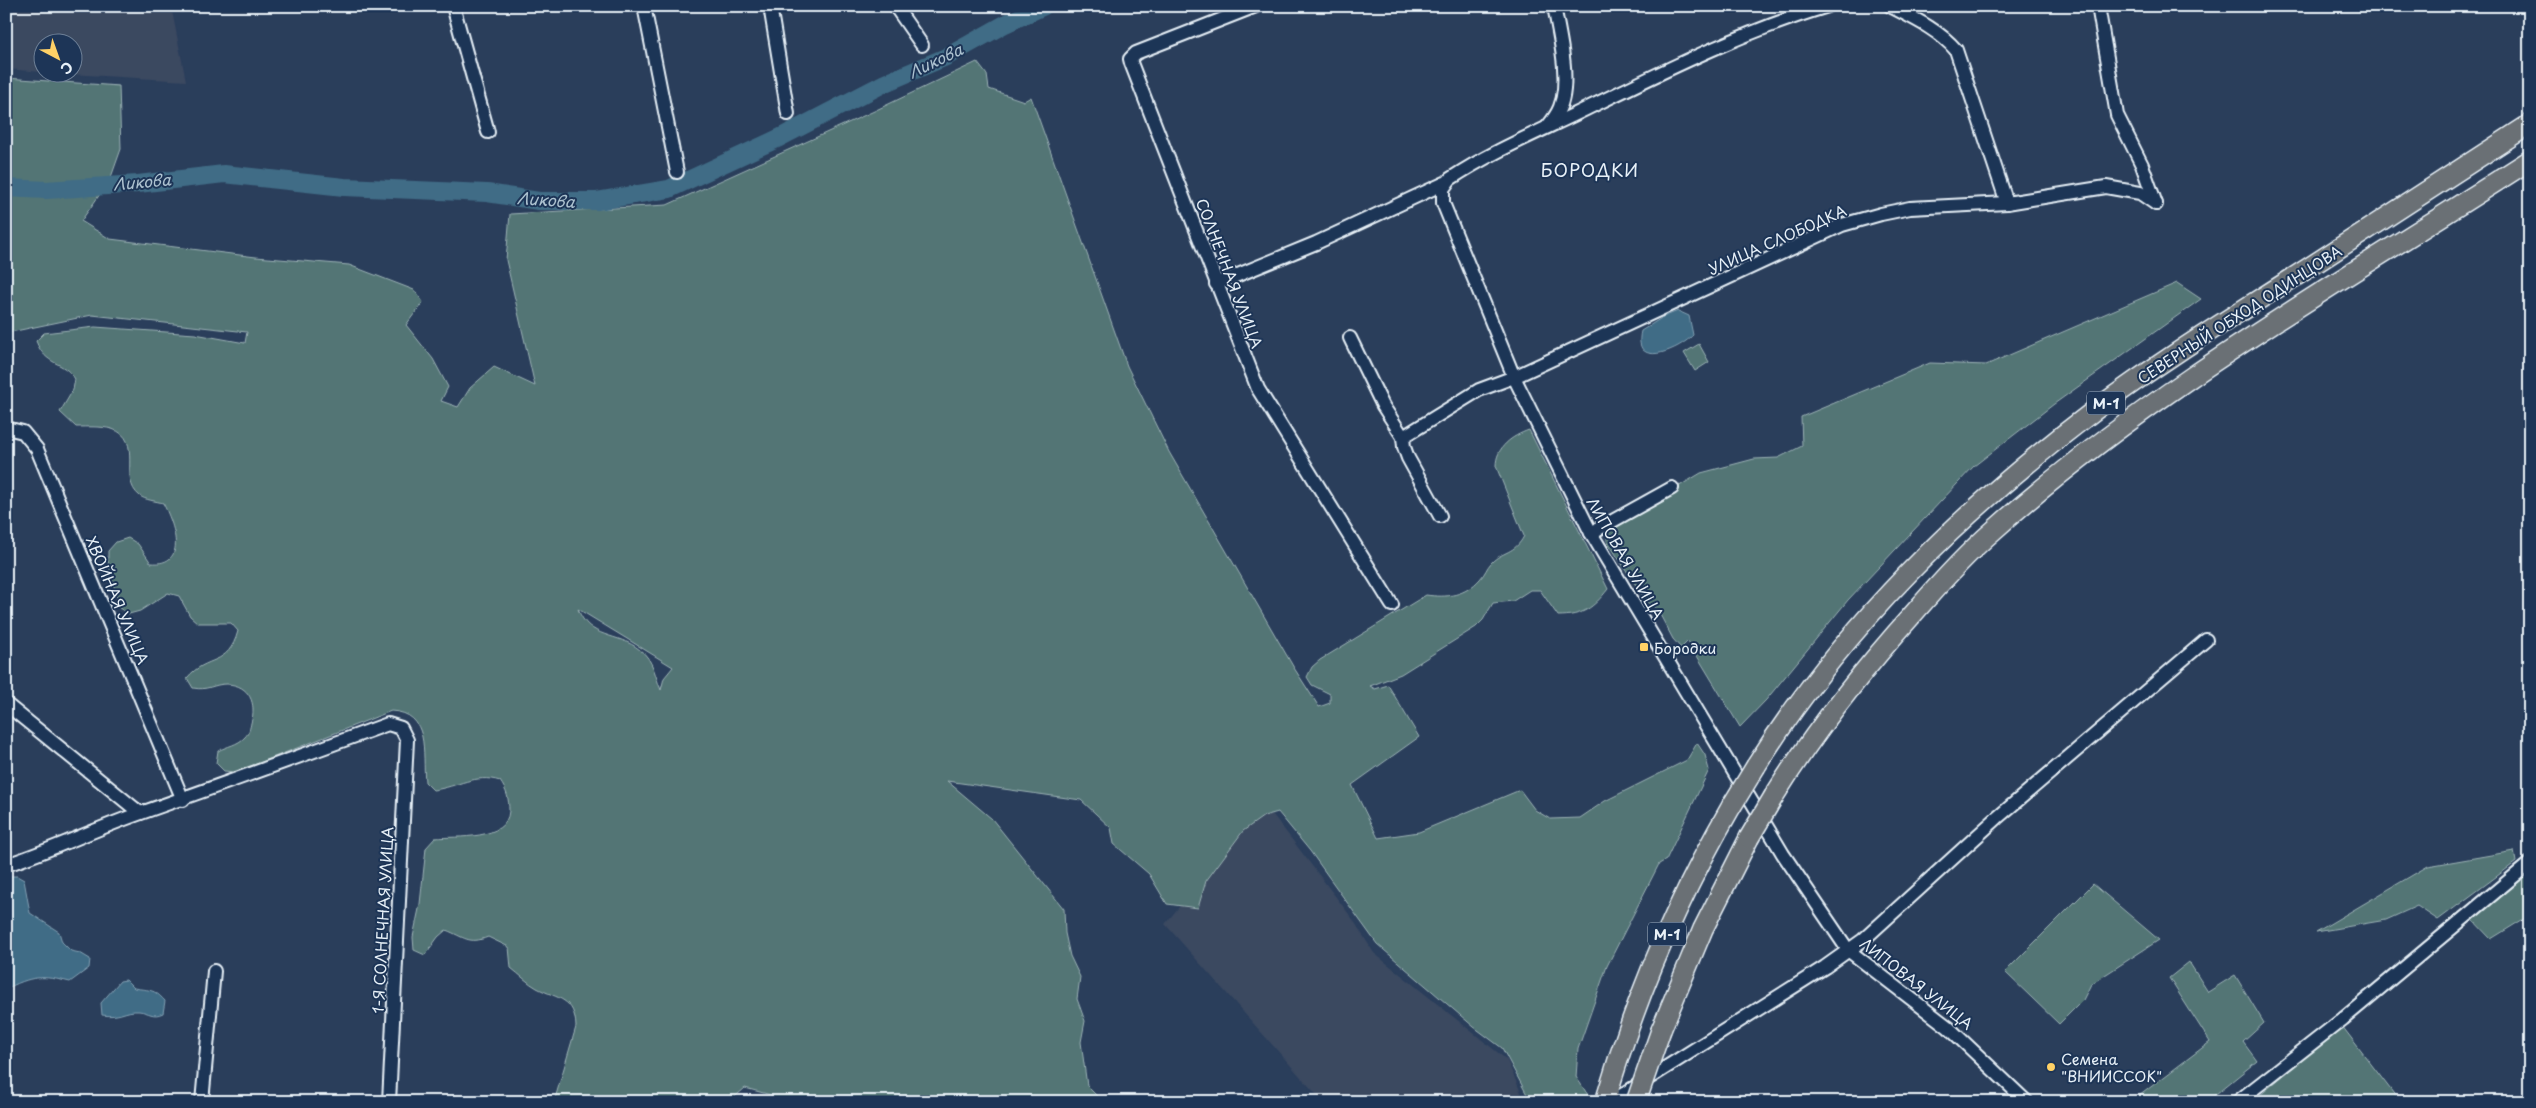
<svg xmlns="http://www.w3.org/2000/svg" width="2536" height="1108" font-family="'Playpen Sans',sans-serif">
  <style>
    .built { fill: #3a4860 }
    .green { fill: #527575; stroke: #9db3b6; fill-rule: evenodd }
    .water { fill: #406c86; stroke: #83a1b4 }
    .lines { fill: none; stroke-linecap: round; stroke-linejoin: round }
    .river { stroke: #406c86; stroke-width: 18 }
    .minor-casing { stroke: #e8f1f8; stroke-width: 16 }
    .highway-casing { stroke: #e8f1f8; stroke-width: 22 }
    .minor { stroke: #1d3557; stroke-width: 12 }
    .highway { stroke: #6a7074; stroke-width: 19 }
    .highway-bridge-casing { stroke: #e8f1f8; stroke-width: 22; stroke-linecap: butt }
    .highway-bridge { stroke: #6a7074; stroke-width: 19 }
    .poi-dot { fill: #ffd166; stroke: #1d3557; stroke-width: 2 }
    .labels { text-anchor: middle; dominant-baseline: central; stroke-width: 4; stroke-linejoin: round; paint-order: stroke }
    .shield { fill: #1d3557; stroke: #abb9c8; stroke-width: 1 }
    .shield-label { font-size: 14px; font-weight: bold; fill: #e8f1f8 }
    .street-label { font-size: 15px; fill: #e8f1f8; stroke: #1d3557 }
    .poi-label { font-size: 15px; fill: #e8f1f8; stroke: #1d3557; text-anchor: start }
    .water-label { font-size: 16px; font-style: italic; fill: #adc2d0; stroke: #1d3557 }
    .quarter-label { font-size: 18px; letter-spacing: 1px; fill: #e8f1f8; stroke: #1d3557 }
  </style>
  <rect width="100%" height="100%" fill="#2a3e5b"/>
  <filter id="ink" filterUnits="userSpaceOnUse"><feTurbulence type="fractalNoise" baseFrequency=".02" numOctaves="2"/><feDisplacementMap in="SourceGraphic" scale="10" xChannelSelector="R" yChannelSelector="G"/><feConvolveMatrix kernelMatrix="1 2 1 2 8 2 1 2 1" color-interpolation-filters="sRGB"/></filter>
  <g filter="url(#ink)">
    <g class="built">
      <path d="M6 6H171L186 81 53 73 72 72V42H42V72L6 69Z"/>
      <path d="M1264 803 1352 918 1374 953 1507 1060 1525 1102H1323L1165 924Z"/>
    </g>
    <g class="green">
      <path d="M977 62 987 75 989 89 1024 101 1031 97 1127 366 1169 452 1294 668 1319 707 1330 703V694L1312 685 1307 677 1312 667 1320 660 1426 595C1447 598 1465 596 1480 579 1485 574 1487 567 1491 563 1502 551 1515 554 1524 536L1496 466C1496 447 1512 436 1529 430L1608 589C1593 608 1583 616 1558 616L1540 590H1530L1513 601 1493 603 1483 620 1476 627 1401 674 1370 686 1375 689 1388 685 1419 737 1352 785 1378 838 1419 832 1520 790 1535 810 1550 819 1580 818 1605 801 1687 760 1697 743 1705 755 1709 770 1666 860 1659 864 1607 966 1578 1049 1576 1077 1588 1095 1582 1102H1531L1502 1048 1474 1027 1377 944 1310 851 1278 812 1264 816 1243 831 1206 881 1198 908 1167 904 1149 874 1114 844 1111 828 1081 800 947 781 992 819 1064 909 1065 933 1070 956 1080 977 1077 999 1085 1021 1081 1042 1087 1086 1103 1102H775L771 1095 745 1088 729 1102H554L576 1027C575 998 558 999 537 988 528 983 520 975 511 968L509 947 488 937C469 945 464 937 446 930L438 937 425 955 414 950 413 937 420 904 426 848 435 838C457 836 507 841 509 811 509 799 507 791 500 781 475 773 458 787 433 790L425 782C422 752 431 713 391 711L236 772 224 771 216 763 218 751C227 746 238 745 245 737 249 733 250 728 251 723 257 704 250 685 227 684 213 684 208 691 193 688L187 678C207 654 228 668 238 631L231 623H198L190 616 179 596 168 593 140 611 129 614 119 608 108 562V551L116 542 128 538 138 544 151 563C189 566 174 524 163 503 156 501 145 500 140 496 117 479 145 439 112 429 101 426 87 427 76 427L60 412 73 390 75 379C63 360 46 367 36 341L44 333 95 327 195 334 245 343 247 332 92 315 6 333V78L119 86 121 149 110 180 81 221 110 239 256 257 349 265 414 290 423 302 406 325 433 359 448 387 441 401 458 407 470 388 494 367 535 386 506 260 510 214 667 205 872 112ZM578 609 673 667 664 678 661 690C655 677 654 660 640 650 618 632 589 640 578 609Z"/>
      <path d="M2177 283 2201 299 2054 404 1974 466 1848 600 1766 700 1740 727 1688 641 1681 648 1673 639 1657 609 1647 602 1607 541V533L1611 527 1701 473 1754 459 1778 458 1802 446 1801 417 1930 363 1986 365Z"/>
      <path d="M1699 344 1709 362 1695 371 1684 353Z"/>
      <path d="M2514 851 2516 862 2438 920 2417 906 2386 920 2316 932 2428 866Z"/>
      <path d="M2530 869V915L2491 939 2471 918Z"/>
      <path d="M2093 884 2159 940 2091 984 2083 1000 2059 1024 2005 972Z"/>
      <path d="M2189 962 2208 992 2235 975 2264 1023 2243 1042 2257 1061 2206 1102H2137L2135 1099 2210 1042 2169 978Z"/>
      <path d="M2342 1026 2400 1102H2252Z"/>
    </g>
    <g class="water">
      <path d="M1678 311 1689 316 1693 335C1679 350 1632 370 1641 331L1663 317Z"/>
      <path d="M6 876H17L24 880 30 913 59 932 62 942 71 951 80 953 90 959 89 968 70 982C42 975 31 976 6 989Z"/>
      <path d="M126 980 134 988C151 991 153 988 165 1001L163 1013C153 1018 149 1012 139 1011 125 1010 120 1018 102 1015L101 1003 120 981Z"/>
    </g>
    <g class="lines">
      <path class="river" d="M6 188 46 190 138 184 224 174 344 187 487 193 539 201H597L669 189 779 138 885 83 946 57 1005 24 1044 6"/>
      <g class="minor-casing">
        <g id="minor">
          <path d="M453 6 488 132"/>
          <path d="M644 6 677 172"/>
          <path d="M770 6 788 114"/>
          <path d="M895 6 922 45"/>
          <path d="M1256 6 1136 53 1130 59 1131 63 1258 389 1392 605"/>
          <path d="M1828 6C1744 31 1664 71 1586 109 1541 131 1492 151 1450 179L1443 189V203L1514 377 1591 533 1783 854 1848 950 1948 1027 2027 1102"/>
          <path d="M1890 6C1913 18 1939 30 1956 50L2007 203"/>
          <path d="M2098 6 2117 115 2142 165 2156 204"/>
          <path d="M1547 127C1552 121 1557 115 1560 107 1571 80 1559 34 1554 6"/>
          <path d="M1216 284 1316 243 1445 183"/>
          <path d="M1350 338 1383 406 1403 437 1404 447 1408 458 1440 516"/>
          <path d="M6 428 23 432 37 449 183 800"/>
          <path d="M1403 437 1479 390 1514 377 1842 225 1881 214 1910 208 2007 203 2106 187 2140 193 2156 204"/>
          <path d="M1591 533 1672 488"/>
          <path d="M6 704 140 813"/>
          <path d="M6 865C52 850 95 829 141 813 224 784 306 754 388 724L401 728 407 740 389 1102"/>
          <path d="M202 1102 214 971"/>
          <path d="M1611 1102 1825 967 1863 940 1997 818 2206 640"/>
          <path d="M2237 1102 2343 1019 2530 863"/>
        </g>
      </g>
      <g class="highway-casing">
        <g id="highway">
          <path d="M1756 766C1844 625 1963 510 2095 410 2166 357 2242 311 2316 263 2388 217 2459 170 2530 124"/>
          <path d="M1774 796C1815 730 1862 671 1914 613 1939 584 1965 555 1994 530 2156 385 2348 278 2530 160"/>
          <path d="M1661 1030 1703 929 1749 838"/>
          <path d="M1605 1102C1635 999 1677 900 1731 807"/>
        </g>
      </g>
      <use href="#minor" class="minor"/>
      <use href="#highway" class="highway"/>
      <g class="highway-bridge-casing">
        <g id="highway-bridge">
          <path d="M1731 807 1756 766"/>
          <path d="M1749 838 1774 796"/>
          <path d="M1636 1102 1661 1030"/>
        </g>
      </g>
      <use href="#highway-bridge" class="highway-bridge"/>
    </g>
  </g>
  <g class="poi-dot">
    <rect x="1639" y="642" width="10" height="10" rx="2.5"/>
    <circle cx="2051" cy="1067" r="5"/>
  </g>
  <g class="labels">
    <g class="shield">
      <rect x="2087" y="391.5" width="38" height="23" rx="4"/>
      <rect x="1648" y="922.5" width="38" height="23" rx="4"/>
    </g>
    <g class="shield-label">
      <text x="2106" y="403">М-1</text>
      <text x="1667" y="934">М-1</text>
    </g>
    <g class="street-label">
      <text transform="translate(1777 239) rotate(-24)">УЛИЦА СЛОБОДКА</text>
      <text transform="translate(1230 273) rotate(69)">СОЛНЕЧНАЯ УЛИЦА</text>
      <text transform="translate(2239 314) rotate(-33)">СЕВЕРНЫЙ ОБХОД ОДИНЦОВА</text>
      <text transform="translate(1626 558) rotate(60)">ЛИПОВАЯ УЛИЦА</text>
      <text transform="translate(118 600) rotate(67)">ХВОЙНАЯ УЛИЦА</text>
      <text transform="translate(382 920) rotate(-87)">1-Я СОЛНЕЧНАЯ УЛИЦА</text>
      <text transform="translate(1917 983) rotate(38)">ЛИПОВАЯ УЛИЦА</text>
    </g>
    <g class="poi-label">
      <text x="1654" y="647">Бородки</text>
      <text x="2061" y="1058">Семена<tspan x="2061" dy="17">"ВНИИССОК"</tspan></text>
    </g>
    <g class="water-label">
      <text transform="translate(935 60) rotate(-26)">Ликова</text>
      <text transform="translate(142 181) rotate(-5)">Ликова</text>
      <text transform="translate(546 199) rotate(4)">Ликова</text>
    </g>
    <g class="quarter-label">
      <text x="1590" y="169">БОРОДКИ</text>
    </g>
  </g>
  <rect width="2536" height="1108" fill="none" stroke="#1d3557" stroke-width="25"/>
  <rect x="12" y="12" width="2511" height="1083" fill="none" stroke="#e8f1f8" stroke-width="2" filter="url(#ink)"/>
  <g transform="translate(58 58) rotate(139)"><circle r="24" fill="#1d3557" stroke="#6e8097"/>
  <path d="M0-4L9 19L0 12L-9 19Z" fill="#ffd166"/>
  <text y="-8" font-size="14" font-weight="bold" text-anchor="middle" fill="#e8f1f8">С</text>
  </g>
</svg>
